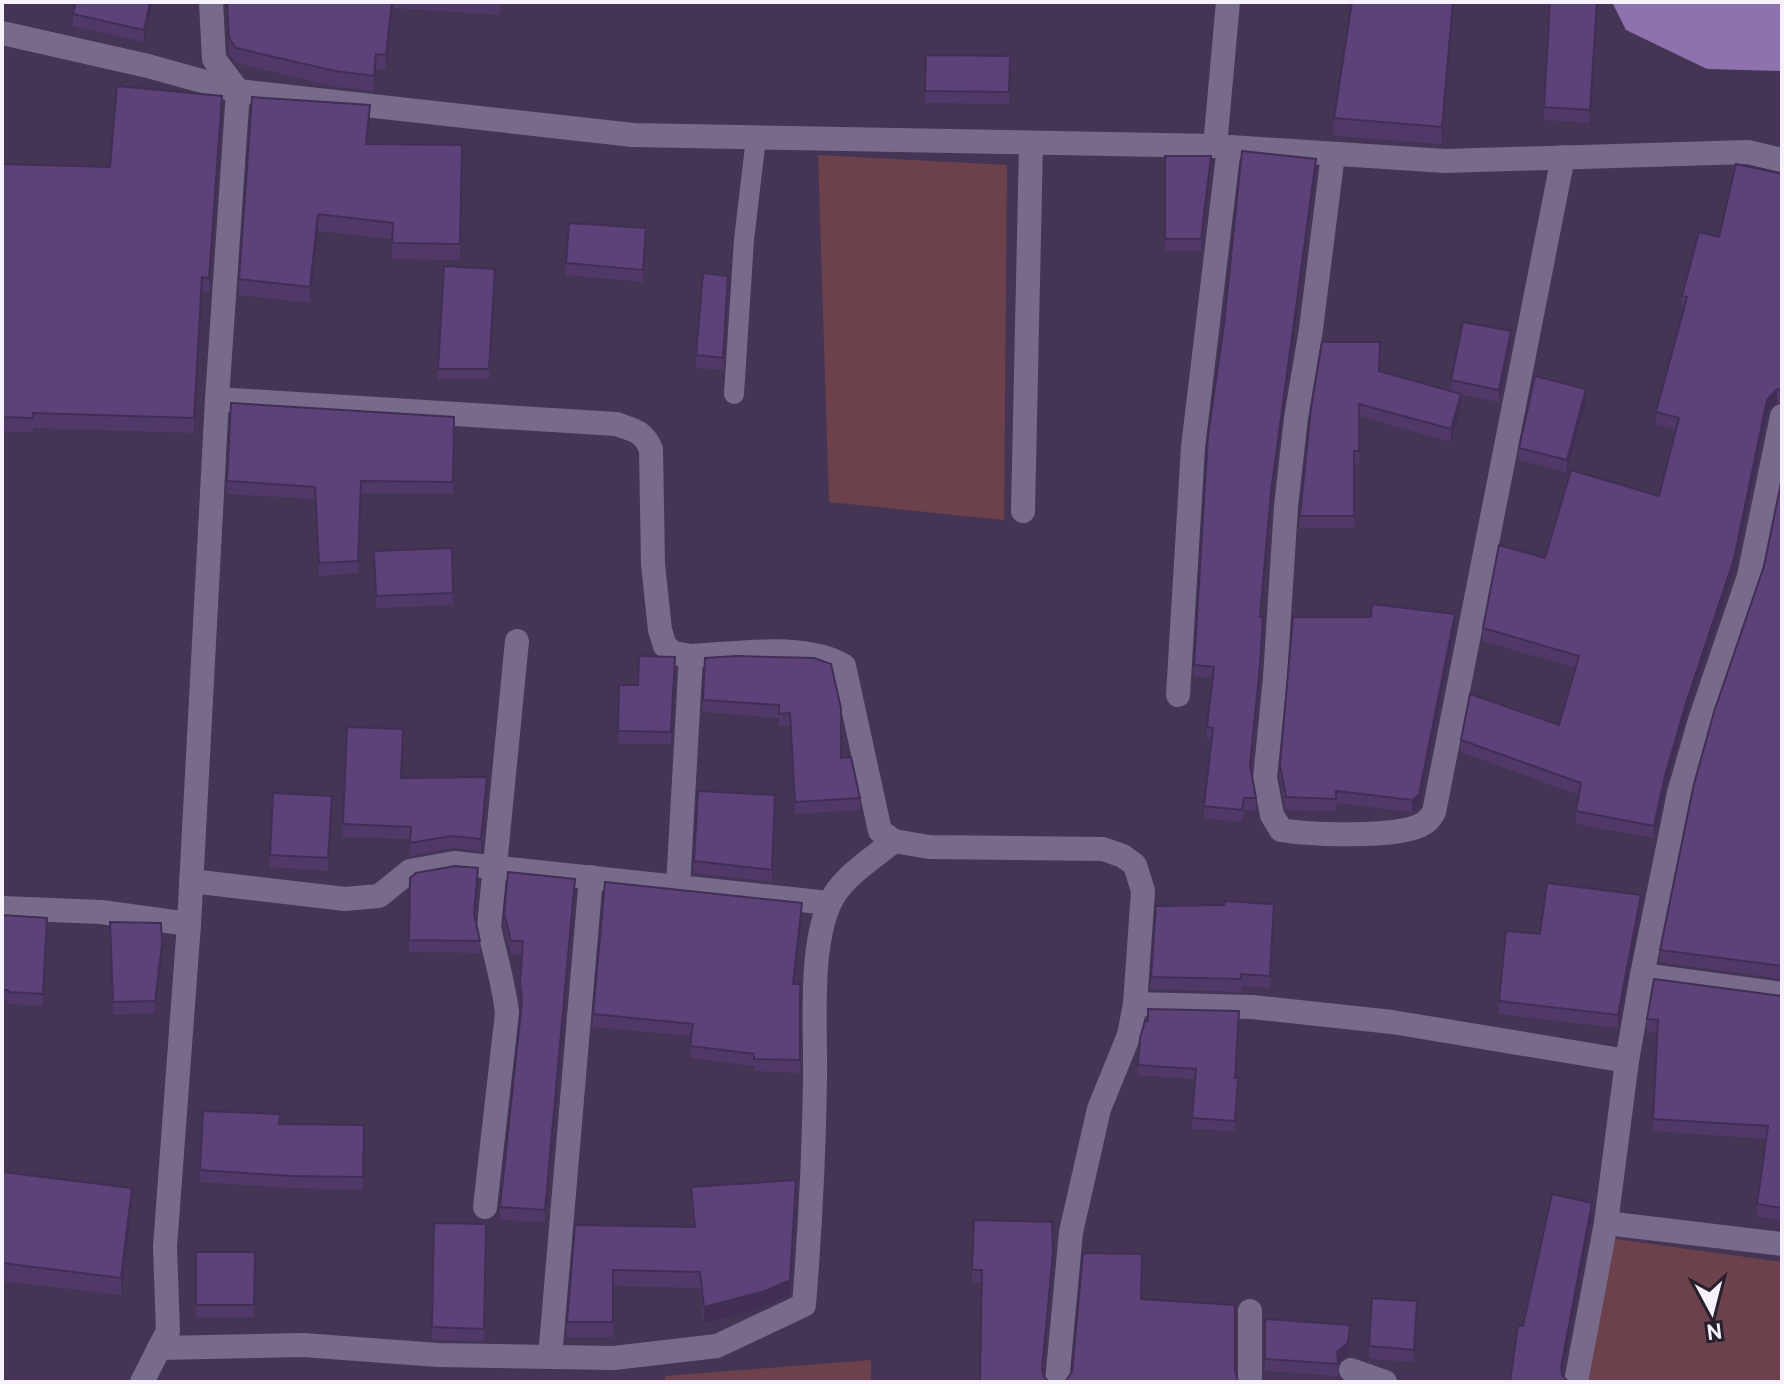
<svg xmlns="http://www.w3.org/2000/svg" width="1784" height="1384" font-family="Overpass,sans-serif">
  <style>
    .green { fill: #6d414b }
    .water { fill: #8d72ae }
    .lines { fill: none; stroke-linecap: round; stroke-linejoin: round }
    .lane { stroke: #786a8b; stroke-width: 20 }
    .street { stroke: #786a8b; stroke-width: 24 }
    .wall { fill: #503969 }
    .shaded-wall { fill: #412e55 }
    .building { fill: #5d427a; stroke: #412e55; stroke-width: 2 }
  </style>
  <rect width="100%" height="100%" fill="#433553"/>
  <g class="green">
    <path d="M818 155 1007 165 1004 520 829 502Z"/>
    <path d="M1601 1237 1782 1262V1382H1568Z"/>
    <path d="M871 1360V1382H665V1376Z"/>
  </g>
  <path class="water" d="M1612 2H1782V71L1707 69 1626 30Z"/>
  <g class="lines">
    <path class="lane" d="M734 394 744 240 756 138"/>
    <g class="street">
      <path d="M2 33 148 66 238 91 633 135 1215 146 1445 161 1748 152 1782 160"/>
      <path d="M1215 146 1228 2"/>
      <path d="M1333 154 1311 329 1296 418 1286 506 1275 678 1265 778 1272 815 1281 830C1310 835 1396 838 1421 825 1428 822 1431 817 1434 812L1563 157"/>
      <path d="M217 399 616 424C634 430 643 431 651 449L653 564 660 630 665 646 674 653 691 656C735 654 806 642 844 666L880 831 894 841 929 847 1103 849 1123 856 1135 865 1143 891 1135 1004 1129 1035 1099 1109 1071 1232 1057 1382"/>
      <path d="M1782 416 1749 576 1700 720 1679 793 1642 975 1627 1061 1606 1223 1782 1244"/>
      <path d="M1023 511 1031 143"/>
      <path d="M1178 695 1193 447 1229 147"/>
      <path d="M191 881 345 899 379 896 410 871 454 863 829 903"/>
      <path d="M678 886 691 656"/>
      <path d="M2 908 101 912 189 924"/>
      <path d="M1642 975 1782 994"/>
      <path d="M1135 1004 1252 1007 1392 1022 1627 1061"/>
      <path d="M485 1207 507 1013C504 984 495 956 489 927L517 641"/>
      <path d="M159 1348 303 1345 438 1355 614 1358 717 1346 804 1305C810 1230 814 1155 815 1080 816 1029 809 951 829 905 840 878 872 859 894 841"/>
      <path d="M550 1357 591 877"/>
      <path d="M1351 1370 1385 1382"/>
      <path d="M142 1382 168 1331 165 1247 189 924 217 399 238 91 214 59 211 2"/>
      <path d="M1250 1382V1311"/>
      <path d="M1576 1382 1606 1223"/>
    </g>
  </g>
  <g class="wall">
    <path d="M76 2H153L144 42 73 26V14Z"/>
    <path d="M227 2H501L500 15 393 8 386 70 376 69 374 91 335 87 236 63 229 54Z"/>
    <path d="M1182 2H1212V4Z"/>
    <path d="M1352 2H1454L1442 144 1334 136V118Z"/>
    <path d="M1598 2 1590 123 1544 120V107Z"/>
    <path d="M926 55 1010 56 1009 104 925 103Z"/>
    <path d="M222 110 209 292 202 291 194 433 33 428V432H2V164L110 167Z"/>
    <path d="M370 121 368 144 462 145 460 260 392 259V239L318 231 310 303 239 295V279Z"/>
    <path d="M1165 156 1211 168 1201 251H1165Z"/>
    <path d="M1316 171 1271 504 1261 617 1263 629 1260 677 1251 769 1256 798V810H1244L1242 822 1204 818V806L1211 740 1207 739V727L1212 678 1194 676V665Z"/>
    <path d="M1782 174V403L1777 402 1767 413 1734 572 1686 716 1665 789 1654 838 1576 824V811L1579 795 1461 752V740L1559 725 1576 668 1483 641V628L1545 558 1659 496 1676 430 1656 425V412L1684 309H1682V296L1719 237Z"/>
    <path d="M646 241 643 282 566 275V263Z"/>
    <path d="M495 279 489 379H438V369Z"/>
    <path d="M728 288 723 370 696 368V355Z"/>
    <path d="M1511 344 1499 402 1461 395V406L1451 442 1359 416V463H1354V528H1300V516L1311 408 1451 391V380Z"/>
    <path d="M1586 401 1567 473 1519 460V448Z"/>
    <path d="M454 417 453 494 361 493 358 573 319 576 315 499 227 494V481Z"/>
    <path d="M1782 477V979L1660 962V950L1764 566Z"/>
    <path d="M452 548 453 605 376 608 374 551Z"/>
    <path d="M1455 626 1419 807 1412 812 1336 803V811L1286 810 1280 777V765Z"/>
    <path d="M736 656 841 758 860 798V810L795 814 790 726H779V718L703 712V700Z"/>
    <path d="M675 669 671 744H618L619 685H638Z"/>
    <path d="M401 778 487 790 481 851 452 848 410 856V839L343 837V824Z"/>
    <path d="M775 808 772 882 694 873V861Z"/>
    <path d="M332 809 328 871 270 867V855Z"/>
    <path d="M410 878 478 881 475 918 480 941V953L409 952Z"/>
    <path d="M575 891 545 1222 500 1220V1207L521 1009 520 983 522 954H511L504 926V914Z"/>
    <path d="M1641 907 1618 1028 1499 1014V1001L1540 934Z"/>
    <path d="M2 915 47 930 43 1006 8 1004V1001H2Z"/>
    <path d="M802 915 795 984H800V1073L754 1071V1066L690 1058 691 1036 593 1027V1014Z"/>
    <path d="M1274 916 1270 988 1241 986V992L1151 989V977Z"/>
    <path d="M110 935 162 956 155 1013 113 1015Z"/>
    <path d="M1782 996V1220L1757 1217V1204L1766 1139 1653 1131 1658 1033 1647 1032V1019Z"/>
    <path d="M1239 1022 1236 1078 1238 1089 1235 1131 1192 1129 1195 1079 1138 1075V1065Z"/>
    <path d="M280 1124 364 1125 363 1190 291 1188 200 1182V1170Z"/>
    <path d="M2 1172 132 1206 121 1295 2 1281Z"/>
    <path d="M691 1187 796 1195 790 1295 765 1307 704 1323 700 1288 613 1286V1337H567V1322L575 1225 694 1227 691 1203Z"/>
    <path d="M974 1220 1053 1265 1043 1372 1044 1377 980 1382 982 1283 972 1282Z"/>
    <path d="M434 1223 486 1224 484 1341 432 1340Z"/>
    <path d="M196 1252H255L254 1317 196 1318Z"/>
    <path d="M1417 1313 1414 1362 1369 1359V1346Z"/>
    <path d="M1265 1319 1350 1337 1348 1355 1338 1364V1376L1265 1371Z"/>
  </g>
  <g class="shaded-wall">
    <path d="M150 2H153L144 42V30Z"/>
    <path d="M392 2H393V8L386 70V55Z"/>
    <path d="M1453 2H1454L1442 144V127Z"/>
    <path d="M1597 2H1598L1590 123V110Z"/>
    <path d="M376 54V69L374 91V76Z"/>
    <path d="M222 96V110L209 292V278Z"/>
    <path d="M370 105V121L366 160V144Z"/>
    <path d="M1211 156V168L1201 251V239Z"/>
    <path d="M1316 159V171L1271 504 1260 629 1271 492Z"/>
    <path d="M318 214V231L310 303V287Z"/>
    <path d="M202 277V291L194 433V418Z"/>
    <path d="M1511 331V344L1499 402V390Z"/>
    <path d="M1586 389V401L1567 473V460Z"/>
    <path d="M1777 389V402L1767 413 1734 572 1686 716 1665 789 1654 838V826L1665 776 1767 400Z"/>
    <path d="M1461 394V406L1451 442V429Z"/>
    <path d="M1455 614V626L1419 807 1412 812V800Z"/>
    <path d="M1263 617 1260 677 1250 776V765Z"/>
    <path d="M487 777V790L481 851V839Z"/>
    <path d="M332 796V809L328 871V858Z"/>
    <path d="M478 868V881L474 926V914Z"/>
    <path d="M575 879V891L545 1222V1210Z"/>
    <path d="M1641 895V907L1618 1028V1015Z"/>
    <path d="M802 903V915L793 996V984Z"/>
    <path d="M162 944V956L155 1013V1001Z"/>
    <path d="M796 1180 790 1295 765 1307 704 1323V1307Z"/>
    <path d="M132 1188V1206L121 1295V1278Z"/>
    <path d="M1592 1203V1216L1561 1379V1367Z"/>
    <path d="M1053 1253V1265L1042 1381V1369Z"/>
    <path d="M1350 1325 1348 1355 1337 1364V1352Z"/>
  </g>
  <g class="building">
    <path d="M76 2H150L144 30 73 14Z"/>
    <path d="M227 2H392L386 55 376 54 374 76 335 71 236 48 229 38Z"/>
    <path d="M1352 2H1453L1442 127 1334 118Z"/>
    <path d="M1550 2H1597L1590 110 1544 107Z"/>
    <path d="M926 55 1010 56 1009 92 925 91Z"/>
    <path d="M117 86 222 96 209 278 202 277 194 418 33 413V418L2 417V164L110 167Z"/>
    <path d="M252 97 370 105 366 144 462 145 460 244 392 243 393 223 318 214 310 287 239 279Z"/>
    <path d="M1242 151 1316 159 1271 492 1260 617H1263L1260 665 1250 765 1256 798H1244L1242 810 1204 806 1213 728 1207 727 1214 667 1194 665 1208 436 1224 324Z"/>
    <path d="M1165 156H1211L1201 239H1165Z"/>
    <path d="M1736 164 1782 174V390L1777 389 1767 400 1734 559 1686 703 1665 776 1654 826 1576 811 1581 783 1461 740 1470 694 1559 725 1579 656 1483 628 1499 545 1545 558 1571 470 1659 496 1679 418 1656 412 1687 297 1682 296 1699 232 1719 237Z"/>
    <path d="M569 223 646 228 643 270 566 263Z"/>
    <path d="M444 266 495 269 489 369H438Z"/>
    <path d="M703 273 728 276 723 358 696 355Z"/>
    <path d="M1463 322 1511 331 1499 390 1451 380Z"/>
    <path d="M1322 342H1380L1379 371 1461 394 1451 429 1359 404V451H1354V516H1300L1311 408Z"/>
    <path d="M1535 376 1586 389 1567 460 1519 448Z"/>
    <path d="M231 403 454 417 453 482 361 481 358 561 319 563 315 487 227 481Z"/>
    <path d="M1782 478V966L1660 950 1694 784 1714 712 1764 566Z"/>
    <path d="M452 548 453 593 376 596 374 551Z"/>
    <path d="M1372 604 1455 614 1419 795 1412 800 1336 791V799L1286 797 1280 765 1293 617H1371Z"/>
    <path d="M639 656 675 657 671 732 618 731 619 685H638Z"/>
    <path d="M736 656 814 658 831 664 841 708V758L851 757 860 798 795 802 790 713 779 714V705L703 700 705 658Z"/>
    <path d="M347 727 403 729 401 778 487 777 481 839 452 836 410 843 411 827 343 824Z"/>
    <path d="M698 791 775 795 772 870 694 861Z"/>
    <path d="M273 793 332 796 328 858 270 855Z"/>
    <path d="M455 866 478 868 474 914 480 941 409 940 410 878 416 873Z"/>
    <path d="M508 872 575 879 545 1210 500 1207 522 1002 520 983 523 941H511L504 914Z"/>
    <path d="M605 882 802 903 793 984H800V1060L754 1059V1054L690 1046 693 1024 593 1014Z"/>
    <path d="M1547 883 1641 895 1618 1015 1499 1001 1506 931 1540 934Z"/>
    <path d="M1224 901 1274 904 1270 976 1241 974V979L1151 977 1156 906 1224 905Z"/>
    <path d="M2 915 47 918 43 994 8 992V990H2Z"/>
    <path d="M110 922 161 923 162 944 155 1001 113 1002Z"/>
    <path d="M1654 979 1782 996V1208L1757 1204 1768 1126 1653 1119 1658 1020 1647 1019Z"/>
    <path d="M1148 1009 1239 1011 1235 1078H1238L1235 1121 1192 1118 1196 1069 1138 1065 1140 1038 1145 1021H1148Z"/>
    <path d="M203 1111 280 1114 279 1124 364 1125 363 1177 291 1176 200 1170Z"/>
    <path d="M2 1172 132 1188 121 1278 2 1263Z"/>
    <path d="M796 1180 790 1280 765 1291 704 1307 700 1272 613 1270V1322H567L575 1225 695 1227 691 1187Z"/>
    <path d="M1552 1194 1592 1203 1561 1367 1562 1375 1568 1382H1510L1518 1325 1523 1326Z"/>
    <path d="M974 1220 1052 1222 1053 1253 1042 1369 1044 1377 1049 1382H980L982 1270H972Z"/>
    <path d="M434 1223 486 1224 484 1329 432 1327Z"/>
    <path d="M196 1252H255L254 1305H196Z"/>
    <path d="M1083 1253 1142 1254 1141 1299 1235 1305V1370L1238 1382H1065L1072 1372Z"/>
    <path d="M1372 1298 1417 1301 1414 1350 1369 1346Z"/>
    <path d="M1265 1319 1350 1325 1348 1343 1337 1352 1338 1364 1265 1359Z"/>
  </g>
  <rect width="1784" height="1384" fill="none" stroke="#f6f1fc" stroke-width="8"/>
  <g transform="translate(1712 1312) rotate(173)" stroke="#26202e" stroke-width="6" paint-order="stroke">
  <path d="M0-6L14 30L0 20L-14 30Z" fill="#f6f1fc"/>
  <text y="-12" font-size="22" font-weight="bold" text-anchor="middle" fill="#f6f1fc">N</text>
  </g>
</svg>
